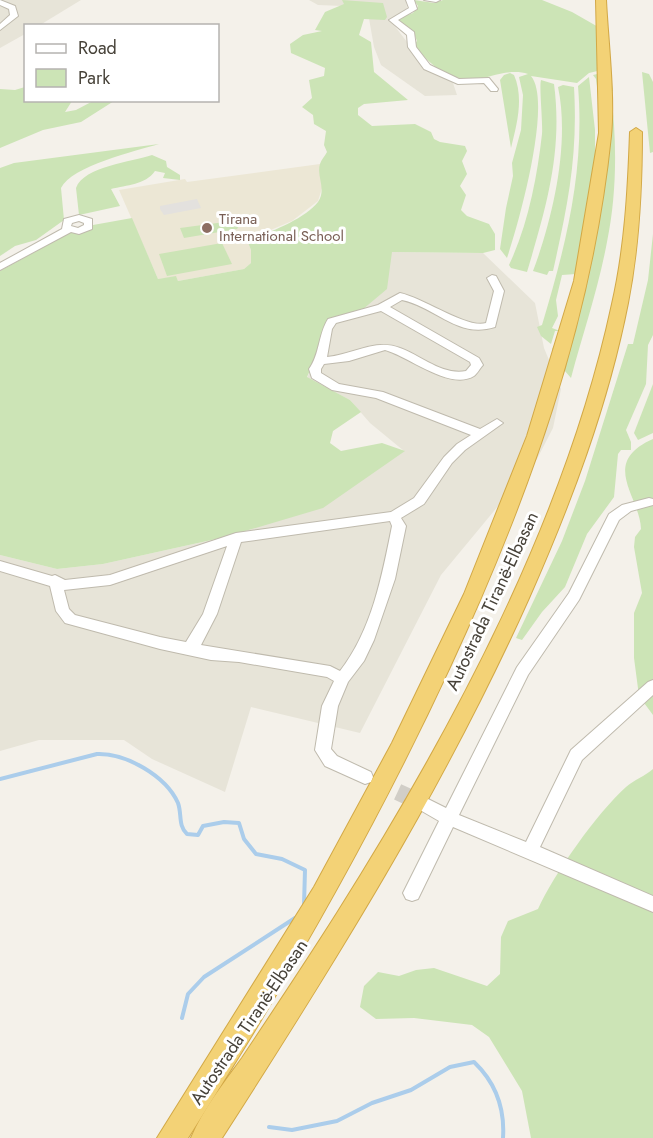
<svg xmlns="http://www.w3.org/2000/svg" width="653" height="1138" font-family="Jost,sans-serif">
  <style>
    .residential { fill: #e7e4d8 }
    .education { fill: #ece7d5 }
    .green { fill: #cce4b6 }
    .parking { fill: #e3e1de }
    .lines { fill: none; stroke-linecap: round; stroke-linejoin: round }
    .stream { stroke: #abcdeb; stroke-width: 4 }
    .minor-tunnel { stroke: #d1cec7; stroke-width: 17; stroke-dasharray: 17 9; stroke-linecap: butt }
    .minor-casing { stroke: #bfbaad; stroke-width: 2 }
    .highway-casing { stroke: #d2a846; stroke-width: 2 }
    .minor { fill: #fff; fill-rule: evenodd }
    .highway { fill: #f3d276; fill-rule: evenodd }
    .education-dot { fill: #8d6e63; stroke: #fff; stroke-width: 2 }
    .labels { text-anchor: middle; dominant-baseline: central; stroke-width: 6; stroke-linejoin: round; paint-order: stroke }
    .far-education-label { font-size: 15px; fill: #785e54; stroke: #fff; text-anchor: start }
    .street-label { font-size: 18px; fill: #474239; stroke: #fff }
  </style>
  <rect width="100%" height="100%" fill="#f4f1ea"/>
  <g class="residential">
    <path d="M0 0H81L40 25 26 26 25 34 0 48Z"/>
    <path d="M309 0H406L407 8 390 20 427 68 453 83 457 95 425 96 381 65 374 47 367 7 318 5Z"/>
    <path d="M392 252 483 253 535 303 544 348 561 389 553 428 537 459 441 575 360 733 251 707 225 792 152 759 124 740H39L0 751V555L57 569 103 564 225 537 404 451 370 423 350 400 307 378 332 323Z"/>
  </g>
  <path class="education" d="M320 164 323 185 318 201 292 221 247 240 251 250V263L244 269 178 281 176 277 158 279 119 190 185 179 187 182Z"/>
  <g class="green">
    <path d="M342 0 383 3 387 17 385 20 364 19 359 35 371 42 374 72 408 100 364 104 358 108V115L372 126 415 124 431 132 434 139 440 142 465 146 467 151 462 161 467 174 460 186 466 195 461 210 467 216 489 224 495 234V250L483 253 392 252 387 289 362 310 332 323 307 377 350 400 361 412 333 431 330 443 341 451 382 443 405 451 323 508 225 537 103 564 57 569 0 555V271L69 233 84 232 93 225 132 218 158 279 176 276 178 281 244 269 251 263V250L247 240C267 234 305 219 318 202 327 189 316 176 320 164 321 160 325 156 327 152L324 145 326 131 314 124 313 115 302 107 312 98 309 80 324 76 325 68 291 53 290 44 303 35 322 31 315 30 325 12 344 4Z"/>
    <path d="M414 0 434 3 443 0H542L572 12 600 28 610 68 589 73 577 83 531 76C553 102 518 226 507 258L500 249 506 208 513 176 512 163 521 130 523 95 519 77 528 74C516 70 503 73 491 76 456 86 435 71 414 45L417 41 413 31 395 19 413 13 418 6Z"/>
    <path d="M610 71 613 91 611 92C617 142 617 193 607 242 598 290 583 333 571 378L558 363 552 349 555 344 559 343 581 275 602 124 596 79 593 75Z"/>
    <path d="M642 72 649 74 653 82V152L650 153Z"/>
    <path d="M510 73 514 75C524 98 517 124 511 148L500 80 504 75Z"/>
    <path d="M589 77 595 130V161L576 274 562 275 556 300 558 316 552 328 560 331H555L551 344 541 336 537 327 542 325C566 245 585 170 578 86Z"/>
    <path d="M541 80 554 84C563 152 546 208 527 272L511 268 509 265C528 225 537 178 542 134 543 122 539 87 541 80Z"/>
    <path d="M563 85 574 87C578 156 568 204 553 271H549L547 275 533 271C553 218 570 143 558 87Z"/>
    <path d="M25 87 26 100 72 101 65 112 76 110 93 101H114L81 122 43 130 0 148V89L15 90Z"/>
    <path d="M159 144C135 151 72 166 61 188L64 220 36 240 15 246 0 256V168L14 163Z"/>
    <path d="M152 155 166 161 167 167 180 175V180L163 178 165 173 155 171C145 185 127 185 111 189L120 206 79 215 76 188C84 166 132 162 152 155Z"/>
    <path d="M232 221 239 226 237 229 184 238 180 228Z"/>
    <path d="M653 234V335L648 345 646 384 626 430 631 442V450H621L618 454 614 497 587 534 565 587 542 612 522 640 516 638 562 541 585 481 628 344H633L648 280Z"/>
    <path d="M222 243 232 264 167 276 159 254Z"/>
    <path d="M653 384V433L638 440 634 433Z"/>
    <path d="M653 439V715L639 696 634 658V613L642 593 634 547 635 537 641 529C640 496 599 463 653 439Z"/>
    <path d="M653 769V1138H531L522 1091 489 1037 472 1025 414 1018 376 1019 360 1007 364 986 378 972 399 976 416 970 434 968 487 986 500 974 501 937 508 921 538 909C554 874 597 813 626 787 634 780 645 776 653 769Z"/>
  </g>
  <path class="parking" d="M197 199 201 208 164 215 160 209V206Z"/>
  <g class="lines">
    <g class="stream">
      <path d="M0 779 97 754C126 753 166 776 178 803 182 814 178 826 187 834L198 835 203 826 224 822 239 823 244 839 256 854 282 859 305 870 304 905"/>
      <path d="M182 1018 188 994 204 977 295 918"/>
      <path d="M269 1127 292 1130 337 1121 372 1103 411 1090 450 1067 474 1062C496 1083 505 1108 503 1138"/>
    </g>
    <path class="minor-tunnel" d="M374 781 424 804"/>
    <g class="minor-casing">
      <g id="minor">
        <path d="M0 0 15 6 18 16 0 30V24L10 15 9 9 0 5Z"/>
        <path d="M406 0H414L417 9 398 20 414 32 416 47 430 65 459 79 489 78 498 89 497 91H491L484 83 458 84 424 69 408 47 407 35 389 20 409 8Z"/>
        <path d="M424 0H440L436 2Z"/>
        <path d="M79 215 92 219V229L79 234 71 232 0 270V263L62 229 64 219ZM79 221 84 223V225L78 228 71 226 72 223Z"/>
        <path d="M492 275 496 276 504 291 495 327C457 339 436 307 402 300L390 307 479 358 483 365C480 368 477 374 474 376 450 391 408 356 385 350L349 361 324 364 321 369V373L339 384 383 392 480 429 497 419 503 423 465 450 452 463 424 504 401 518 406 526 395 579 374 640 364 661 348 682 338 706 331 749 337 756 371 772 373 777 371 782 365 784 325 766 315 750 322 706 334 681 327 677 239 662 211 660 160 649 65 623 56 611 50 586 0 571V561L52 576 55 575 65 580 110 575 236 533 391 512 414 498 444 457 457 444 471 435 376 398 332 390 312 378 309 369C320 354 318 335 328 319L378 305 400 293C424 298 467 329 486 323L494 291 487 278ZM381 311 470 362 471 365 466 371C443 376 420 355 400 348 375 338 353 355 327 357L332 329 336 323ZM390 521 392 526C382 576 372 630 340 671L330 666 201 645 217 614 241 542ZM227 546 203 614 186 642 160 637 75 615 69 609 64 590 110 585Z"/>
        <path d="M649 498 653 499V505L631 511 619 520 579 600 528 675 459 815 526 842 571 750 648 682 653 680V695L582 760 540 847 653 896V912L453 827 418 899 412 901 406 899 403 893 439 821 420 810 418 805 420 800 426 798 446 808 517 667 569 593 609 514 622 505Z"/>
      </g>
    </g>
    <g class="highway-casing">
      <g id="highway">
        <path d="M596 0H606C608 41 615 96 611 136 592 322 528 499 450 667 374 831 285 986 188 1138H157L314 887 392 743 464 594 527 436 574 281 599 133Z"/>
        <path d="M636 128 642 132C642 190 639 247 628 303 608 405 571 503 529 598 443 790 335 962 222 1138H191C203 1109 224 1083 242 1058 274 1010 306 962 337 913 453 729 566 519 612 304 625 247 628 190 630 132Z"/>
      </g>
    </g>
    <use href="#minor" class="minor"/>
    <use href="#highway" class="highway"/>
  </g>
  <circle class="education-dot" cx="207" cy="228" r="6"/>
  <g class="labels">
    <g class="far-education-label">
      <text x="219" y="219">Tirana<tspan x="219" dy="17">International School</tspan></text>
    </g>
    <g class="street-label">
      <text transform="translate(492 601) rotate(-65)">Autostrada Tiranë-Elbasan</text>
      <text transform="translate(249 1022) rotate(-56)">Autostrada Tiranë-Elbasan</text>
    </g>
  </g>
  <rect x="24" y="24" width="195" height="78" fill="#ffffff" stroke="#b5b3b0" stroke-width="1.5"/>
  <rect x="36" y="44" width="30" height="9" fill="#ffffff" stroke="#b5b3b0" stroke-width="1.5"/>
  <text x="78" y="54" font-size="18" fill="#474239">Road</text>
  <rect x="36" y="69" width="30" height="18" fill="#cce4b6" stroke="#b5b3b0" stroke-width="1.5"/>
  <text x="78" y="84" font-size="18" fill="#474239">Park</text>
</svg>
